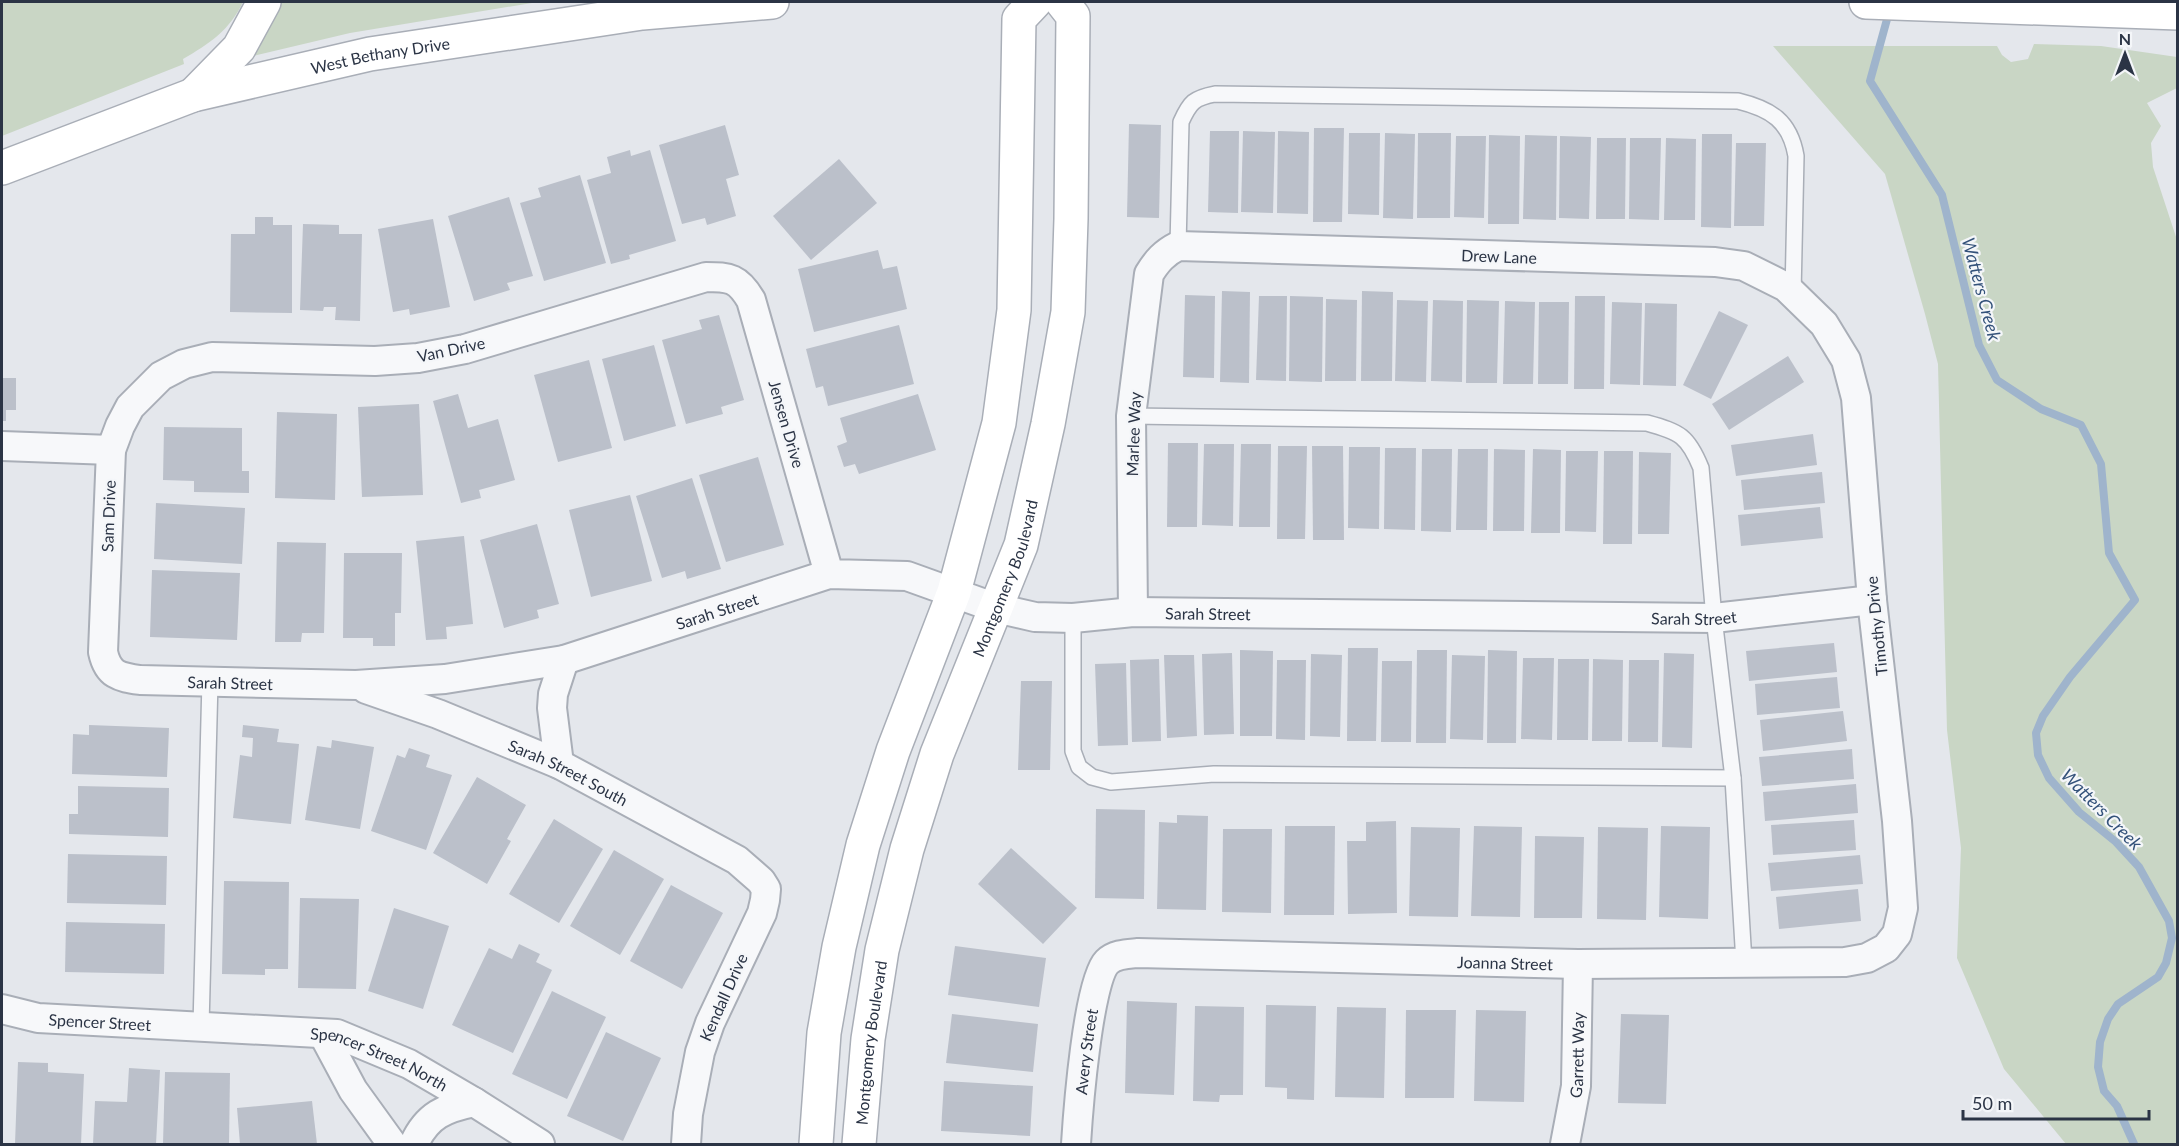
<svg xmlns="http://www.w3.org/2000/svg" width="2179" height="1146" font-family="Lato,sans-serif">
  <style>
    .green { fill: #c9d6c5 }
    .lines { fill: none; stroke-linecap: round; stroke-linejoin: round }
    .stream { stroke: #9fb4cc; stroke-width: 8 }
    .building { fill: #bbc0ca }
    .lane-casing { stroke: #a9aeb7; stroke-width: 18 }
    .street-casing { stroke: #a9aeb7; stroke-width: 32 }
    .secondary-casing { stroke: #a9aeb7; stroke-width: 36 }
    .lane { stroke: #f7f8fa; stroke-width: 15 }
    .street { stroke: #f7f8fa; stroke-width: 28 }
    .secondary { stroke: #fff; stroke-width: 33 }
    .labels { text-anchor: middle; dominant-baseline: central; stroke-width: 4.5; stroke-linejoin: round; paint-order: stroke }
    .street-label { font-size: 16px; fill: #2b3445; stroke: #f4f6f9 }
    .water-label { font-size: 18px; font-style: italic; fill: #34527a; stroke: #f4f6f9 }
  </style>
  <rect width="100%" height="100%" fill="#e4e7ec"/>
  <g class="green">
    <path d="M2 2H243C230 30 209 44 183 59L184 64 2 136Z"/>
    <path d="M281 2H538L350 33 253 56Z"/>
    <path d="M2034 44 2101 46 2177 57V88L2147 103 2161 126 2151 143 2153 167 2178 243 2177 1144H2066L2004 1069 1957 958 1961 848 1947 730 1938 364 1925 314 1885 174 1773 46H1997L2002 55 2011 62 2028 59Z"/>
  </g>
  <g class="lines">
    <path class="stream" d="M1889 12 1870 81 1942 195 1979 345 1997 380 2041 409 2081 425 2101 464 2109 553 2135 600 2070 677 2043 716 2036 733 2038 755 2049 778 2079 812 2116 842 2139 867 2169 921 2172 938 2166 963 2158 977 2118 1004 2108 1019 2100 1042 2098 1067 2104 1091 2117 1106 2134 1144"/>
  </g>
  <g class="building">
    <path d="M1129 124 1161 125 1159 218 1127 217Z"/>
    <path d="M725 125 739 175 726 179 736 216 707 225 705 218 682 224 659 145Z"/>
    <path d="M1314 128H1344L1342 222H1313Z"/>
    <path d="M1210 131H1239L1238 213 1208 212Z"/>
    <path d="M1243 131 1275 132 1273 213 1241 212Z"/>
    <path d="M1278 131 1309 132 1308 214 1277 213Z"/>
    <path d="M1349 133H1380L1379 215 1348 214Z"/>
    <path d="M1385 133 1415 134 1413 219 1383 218Z"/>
    <path d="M1418 133H1451L1450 218H1417Z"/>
    <path d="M1702 134H1732L1731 228 1701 227Z"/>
    <path d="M1489 135 1520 136 1519 224H1488Z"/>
    <path d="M1525 135 1557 136 1556 220 1523 219Z"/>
    <path d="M1456 136H1486L1484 218 1454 217Z"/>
    <path d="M1560 136 1591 137 1589 219 1559 218Z"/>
    <path d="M1597 138H1626L1625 219H1596Z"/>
    <path d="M1630 138H1661L1659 220 1629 219Z"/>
    <path d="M1666 138 1696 139 1695 220H1664Z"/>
    <path d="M1736 143H1766L1764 226H1734Z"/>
    <path d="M630 150 631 156 650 150 676 241 629 255 630 259 611 264 587 180 611 173 607 157Z"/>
    <path d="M839 159 877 203 811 260 773 216Z"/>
    <path d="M580 175 606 263 544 281 520 203 541 197 538 188Z"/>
    <path d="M509 197 533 276 507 283 510 290 474 301 448 216Z"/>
    <path d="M255 217H273V225H292V313L230 312 231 234H255Z"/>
    <path d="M433 219 450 307 410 315 409 309 393 312 378 229Z"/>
    <path d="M303 224 339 225V234H362L360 321 335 320 336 307H324L323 311 300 310Z"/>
    <path d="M878 250 883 269 897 266 907 309 814 332 798 269Z"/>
    <path d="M1222 291 1250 292 1249 383 1220 382Z"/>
    <path d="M1362 291 1393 292 1392 381H1361Z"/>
    <path d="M1185 295 1215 296 1214 378 1183 377Z"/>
    <path d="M1259 296H1287L1286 381 1256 380Z"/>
    <path d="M1290 296 1323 297 1322 382 1289 381Z"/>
    <path d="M1575 296H1605L1604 389H1574Z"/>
    <path d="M1326 299 1357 300 1356 381H1325Z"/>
    <path d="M1397 300 1428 301 1426 382 1395 381Z"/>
    <path d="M1433 300 1463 301 1462 382 1431 381Z"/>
    <path d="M1467 300 1499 301 1497 383H1466Z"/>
    <path d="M1505 301 1535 302 1533 384H1503Z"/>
    <path d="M1539 302H1569L1568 384H1538Z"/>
    <path d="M1612 302 1642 303 1640 385 1610 384Z"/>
    <path d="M1645 303 1677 304 1676 386 1643 385Z"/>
    <path d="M1719 311 1748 325 1711 399 1683 385Z"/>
    <path d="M719 315 744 400 721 407 723 414 686 424 662 340 702 329 699 320Z"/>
    <path d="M899 325 914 384 828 406 823 386 816 388 806 349Z"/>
    <path d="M654 345 676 426 624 441 602 359Z"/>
    <path d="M1788 356 1804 382 1729 430 1712 404Z"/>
    <path d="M589 360 612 448 558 462 534 375Z"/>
    <path d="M2 378H16V410H6V421H2Z"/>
    <path d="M458 394 468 428 498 419 515 480 479 490 481 498 461 503 433 401Z"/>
    <path d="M918 394 936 450 859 474 855 464 844 467 837 446 847 442 840 418Z"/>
    <path d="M419 404 423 495 362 497 358 407Z"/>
    <path d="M277 412 337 414 335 500 275 498Z"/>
    <path d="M164 427 242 428V471H249V493L194 492V481L163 480Z"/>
    <path d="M1813 434 1817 465 1736 476 1731 445Z"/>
    <path d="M1168 443H1198L1197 527H1167Z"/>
    <path d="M1204 444H1234L1233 526 1202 525Z"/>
    <path d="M1241 444H1271L1270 527H1239Z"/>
    <path d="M1278 446H1307L1305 539H1277Z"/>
    <path d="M1312 446H1343L1344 540H1313Z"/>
    <path d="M1349 447H1380L1379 529 1348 528Z"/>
    <path d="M1385 448H1416L1415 530 1384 529Z"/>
    <path d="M1422 449H1452L1451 532 1421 531Z"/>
    <path d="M1458 449H1488L1487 530H1456Z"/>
    <path d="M1494 449 1525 450 1524 531H1493Z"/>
    <path d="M1533 449 1561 450 1560 533H1531Z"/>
    <path d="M1566 451H1598L1596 532 1565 531Z"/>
    <path d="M1604 451H1633L1632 544H1603Z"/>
    <path d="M1639 452 1671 453 1669 534H1638Z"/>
    <path d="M758 457 784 545 726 562 699 475Z"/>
    <path d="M1822 472 1825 503 1744 510 1741 480Z"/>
    <path d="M692 478 721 569 687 579 685 571 662 578 636 496Z"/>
    <path d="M630 495 652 581 591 597 569 510Z"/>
    <path d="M156 503 245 508 242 564 154 559Z"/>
    <path d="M1820 507 1823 538 1741 546 1738 515Z"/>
    <path d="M537 524 559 604 537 610 539 618 504 628 480 540Z"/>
    <path d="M464 536 473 624 446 627 447 639 426 640 416 541Z"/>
    <path d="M277 542 326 543 324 633H302L301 642H275Z"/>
    <path d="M344 553H402L401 613H395V646H373V638H343Z"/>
    <path d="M152 570 240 573 237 640 150 637Z"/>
    <path d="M1834 643 1837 672 1749 681 1746 651Z"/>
    <path d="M1348 648H1378L1376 741H1347Z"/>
    <path d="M1240 650 1273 651 1272 736H1240Z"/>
    <path d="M1417 650H1447L1446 743H1416Z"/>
    <path d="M1488 650 1517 651 1516 743H1487Z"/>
    <path d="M1232 653 1234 734 1204 735 1202 654Z"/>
    <path d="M1664 653 1694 654 1692 748 1662 747Z"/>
    <path d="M1311 654 1342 655 1340 737 1310 736Z"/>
    <path d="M1164 655H1194L1197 736 1167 738Z"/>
    <path d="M1452 655 1485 656 1483 740 1450 739Z"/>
    <path d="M1523 658H1554L1552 740 1521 739Z"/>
    <path d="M1159 659 1161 741 1132 742 1130 660Z"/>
    <path d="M1558 659H1589L1588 740H1557Z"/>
    <path d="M1593 659 1623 660 1622 741H1592Z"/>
    <path d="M1277 660H1306L1305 740 1276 739Z"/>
    <path d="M1629 660H1659L1658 742H1628Z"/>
    <path d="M1382 661H1412L1411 742H1381Z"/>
    <path d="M1126 663 1128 745 1098 746 1095 664Z"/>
    <path d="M1837 677 1840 708 1757 715 1755 684Z"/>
    <path d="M1021 681H1052L1050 770H1018Z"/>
    <path d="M1843 711 1847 741 1763 751 1760 720Z"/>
    <path d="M89 725 169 728 167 777 72 774 73 734 89 735Z"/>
    <path d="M243 725 279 729 277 742 299 744 291 824 233 818 240 755 252 757 253 738 242 737Z"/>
    <path d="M332 740 374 747 360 829 305 820 317 746 331 748Z"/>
    <path d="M409 748 430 755 426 767 452 775 426 850 371 831 397 755 405 758Z"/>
    <path d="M1852 749 1854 779 1762 786 1759 757Z"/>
    <path d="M477 777 526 805 507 839 511 841 487 884 433 853Z"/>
    <path d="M1856 784 1858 813 1765 821 1763 792Z"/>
    <path d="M78 786 169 788 168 837 69 834V814H78Z"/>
    <path d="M1096 809 1145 810 1144 899 1095 898Z"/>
    <path d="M1177 815 1208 816 1206 910 1157 909 1159 822 1177 823Z"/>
    <path d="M554 819 603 849 559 923 509 894Z"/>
    <path d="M1854 820 1856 850 1773 855 1771 825Z"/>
    <path d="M1396 821 1397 913 1348 914 1347 841H1366V822Z"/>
    <path d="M1285 826H1335L1334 915H1284Z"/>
    <path d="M1474 826 1522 827 1520 917 1471 916Z"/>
    <path d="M1661 826 1710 827 1708 919 1659 917Z"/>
    <path d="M1411 827 1460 828 1458 917 1409 916Z"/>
    <path d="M1598 827 1648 828 1646 920 1597 919Z"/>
    <path d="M1223 829H1272L1271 913 1222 912Z"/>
    <path d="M1535 836 1584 837 1582 918H1534Z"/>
    <path d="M1011 848 1077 908 1043 944 978 884Z"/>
    <path d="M614 850 664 879 620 955 570 926Z"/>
    <path d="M68 854 167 856 166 905 67 903Z"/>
    <path d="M1860 855 1863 884 1771 891 1768 863Z"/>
    <path d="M224 881 289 882 288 969H265V975L222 974Z"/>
    <path d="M671 885 723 913 682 989 630 961Z"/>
    <path d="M1858 889 1861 921 1779 929 1776 897Z"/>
    <path d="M300 898 359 899 356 989 298 988Z"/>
    <path d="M394 908 449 926 423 1009 368 991Z"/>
    <path d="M66 922 165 924 164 974 65 972Z"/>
    <path d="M519 944 540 954 536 962 552 970 513 1053 452 1025 489 948 512 959Z"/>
    <path d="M955 946 1046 958 1039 1007 948 995Z"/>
    <path d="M552 991 606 1017 567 1099 512 1074Z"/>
    <path d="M1127 1001 1177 1003 1174 1095 1125 1093Z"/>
    <path d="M1266 1005 1316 1006 1314 1100 1287 1099V1088L1265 1087Z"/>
    <path d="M1195 1006 1244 1007 1243 1095H1220L1219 1102 1193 1101Z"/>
    <path d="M1337 1007 1386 1008 1384 1098 1335 1097Z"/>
    <path d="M1406 1010H1456L1454 1098H1405Z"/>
    <path d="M1476 1010 1526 1011 1524 1102 1474 1101Z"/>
    <path d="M952 1014 1038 1024 1033 1072 946 1063Z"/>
    <path d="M1621 1014 1669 1015 1666 1104 1618 1103Z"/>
    <path d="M606 1032 661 1058 623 1141 567 1116Z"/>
    <path d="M18 1062 48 1063V1072L84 1074 81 1144H15Z"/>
    <path d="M129 1068 160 1070 156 1144H93L95 1101 127 1102Z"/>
    <path d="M165 1072 230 1073 229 1144H163Z"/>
    <path d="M944 1081 1033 1086 1030 1136 941 1131Z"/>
    <path d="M312 1101 317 1144H240L237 1108Z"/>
  </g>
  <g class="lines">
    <g class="lane-casing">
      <g id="lane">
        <path d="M1178 246 1181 122C1190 102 1194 98 1215 94L1738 101C1771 109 1790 121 1796 156L1793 294"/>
        <path d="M1131 416 1647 423C1680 432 1688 436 1701 468L1714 618 1733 778 1744 963"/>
        <path d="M1073 618V751L1079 767 1092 777 1111 782 1214 774 1733 778"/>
        <path d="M201 1026 210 681"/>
      </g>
    </g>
    <g class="street-casing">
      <g id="street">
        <path d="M2 446 111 450"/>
        <path id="s1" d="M829 574 751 300C738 278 730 277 706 277L465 349 418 358 375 361 212 357 184 364 161 376 130 407 120 426 111 450 103 652C108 675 119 677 140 680L356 685 445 679 564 660 829 574 907 576 996 608 1035 617 1073 618 1133 612 1714 618 1872 600"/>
        <path id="s2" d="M366 689 438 714 559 764 737 860 761 881 766 889 765 900 762 913 710 1023 700 1052 688 1114 686 1144"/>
        <path d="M559 764 552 708 553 694 564 660"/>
        <path id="s3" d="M2 1009 38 1018 337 1034 409 1064 474 1102 540 1144"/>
        <path d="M323 1034 353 1090 392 1144"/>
        <path d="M414 1144C427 1115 445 1108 474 1102"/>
        <path id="s4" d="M1076 1144C1078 1112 1088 981 1107 962 1115 954 1128 954 1138 953L1578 964 1845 962 1867 958 1886 948 1897 934 1903 908 1897 821 1872 600 1856 398 1846 360 1824 324 1786 287 1744 266 1715 262 1178 246C1164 253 1157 261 1149 274L1131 416 1133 612"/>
        <path id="s5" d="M1565 1144 1576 1086 1578 964"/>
      </g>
    </g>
    <g class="secondary-casing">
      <g id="secondary">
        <path d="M1866 2 2178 13"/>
        <path d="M193 95 239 48 264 2"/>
        <path id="s6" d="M2 168 193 95 370 54 642 13 772 2"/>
        <path d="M816 1144 824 1033 839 947 863 845 893 751 954 592 999 423 1014 310 1019 19 1035 2"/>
        <path id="s7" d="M859 1144 868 1039 882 950 907 849 937 754 1021 545 1048 424 1068 312 1071 219 1073 16 1062 2"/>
      </g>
    </g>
    <use href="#lane" class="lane"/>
    <use href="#street" class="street"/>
    <use href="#secondary" class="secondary"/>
  </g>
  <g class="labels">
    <g class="street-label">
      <text stroke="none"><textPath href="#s6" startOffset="396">West Bethany Drive</textPath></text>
      <text transform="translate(1499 256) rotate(2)">Drew Lane</text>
      <text transform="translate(451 349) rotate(-12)">Van Drive</text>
      <text transform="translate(787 424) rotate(74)">Jensen Drive</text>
      <text transform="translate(1133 434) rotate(-88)">Marlee Way</text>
      <text transform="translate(108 516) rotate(-88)">Sam Drive</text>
      <text stroke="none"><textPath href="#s7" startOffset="588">Montgomery Boulevard</textPath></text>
      <text stroke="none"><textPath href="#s1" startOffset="1830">Sarah Street</textPath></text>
      <text stroke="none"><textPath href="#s1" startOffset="2334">Sarah Street</textPath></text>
      <text stroke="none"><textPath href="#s1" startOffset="2820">Sarah Street</textPath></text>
      <text transform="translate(1876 626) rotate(-96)">Timothy Drive</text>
      <text stroke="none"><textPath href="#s1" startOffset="1334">Sarah Street</textPath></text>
      <text stroke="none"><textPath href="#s2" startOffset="219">Sarah Street South</textPath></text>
      <text stroke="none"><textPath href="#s4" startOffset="586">Joanna Street</textPath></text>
      <text transform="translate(723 997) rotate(-66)">Kendall Drive</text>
      <text stroke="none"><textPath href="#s3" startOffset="99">Spencer Street</textPath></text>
      <text stroke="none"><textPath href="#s7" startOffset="102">Montgomery Boulevard</textPath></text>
      <text stroke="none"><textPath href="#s4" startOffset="93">Avery Street</textPath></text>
      <text stroke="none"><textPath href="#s5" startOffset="90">Garrett Way</textPath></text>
      <text stroke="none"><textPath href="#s3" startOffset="384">Spencer Street North</textPath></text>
    </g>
    <g class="water-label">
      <text transform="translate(1982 289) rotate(75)">Watters Creek</text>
      <text transform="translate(2102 809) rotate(45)">Watters Creek</text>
    </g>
  </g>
  <rect width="2179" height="1146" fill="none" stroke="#2b3445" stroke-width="6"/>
  <g transform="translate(2125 54)" stroke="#f4f6f9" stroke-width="4.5" paint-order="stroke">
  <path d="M0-4.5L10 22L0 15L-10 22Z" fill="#2b3445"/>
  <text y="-9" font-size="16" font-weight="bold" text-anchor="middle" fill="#2b3445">N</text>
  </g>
  <path d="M1963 1110v9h186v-9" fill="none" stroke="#2b3445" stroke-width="3"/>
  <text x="1972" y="1110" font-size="18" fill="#2b3445" stroke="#f4f6f9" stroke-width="4.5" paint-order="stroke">50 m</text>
</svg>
